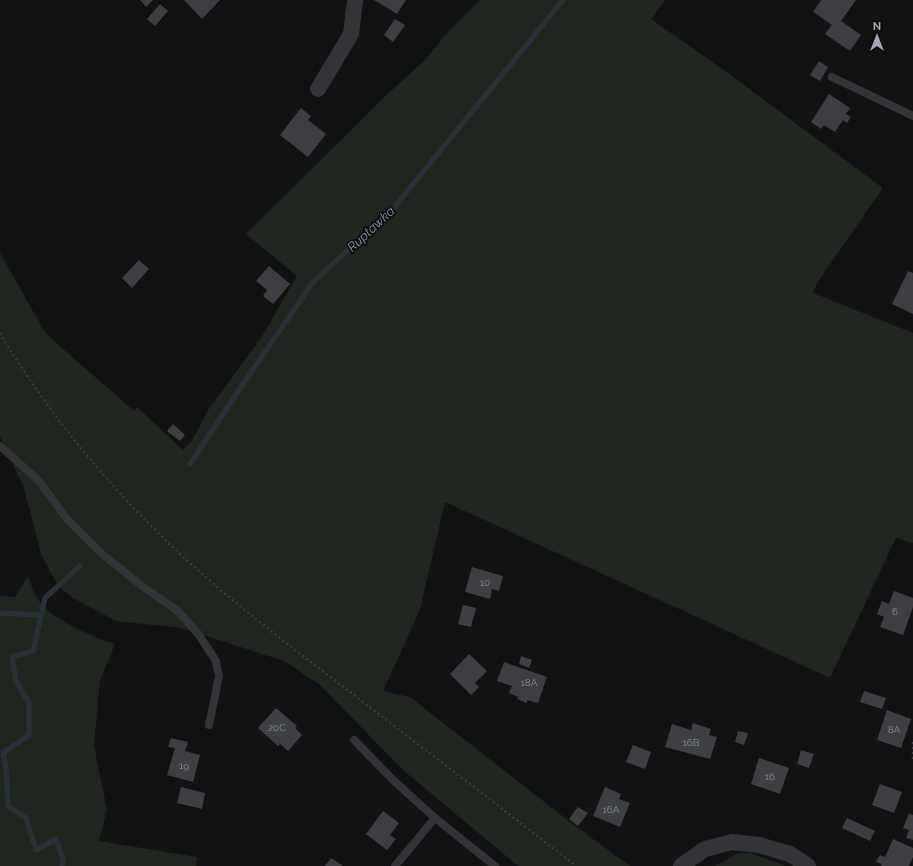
<svg xmlns="http://www.w3.org/2000/svg" width="913" height="866" font-family="Raleway,sans-serif">
  <style>
    .green { fill: #1e261e }
    .lines { fill: none; stroke-linecap: round; stroke-linejoin: round }
    .stream { stroke: #283137; stroke-width: 5.5 }
    .building { fill: #3d3f43 }
    .path { stroke: #383b3f; stroke-width: 2.5; stroke-dasharray: 2 3; stroke-linecap: butt }
    .service { stroke: #323438; stroke-width: 8 }
    .minor { stroke: #323438; stroke-width: 16 }
    .labels { text-anchor: middle; dominant-baseline: central; stroke-width: 3.5; stroke-linejoin: round; paint-order: stroke }
    .number-label { font-size: 10px; fill: #898e98 }
    .water-label { font-size: 13px; font-style: italic; fill: #789bb1; stroke: #0d0d0e }
  </style>
  <rect width="100%" height="100%" fill="#111213"/>
  <g class="green">
    <path d="M480 0H665L651 19 728 73 883 188 817 283 813 293 913 333V543L896 538 830 678 445 502 420 610 383 691 410 697 574 825 630 866H518L403 770 320 685 284 661 181 628 116 621 73 598 58 586 41 554 24 488 0 436V253L46 334 134 411 137 407 183 450 193 439 208 410 261 338 297 276 246 234 381 100 426 59 445 35Z"/>
    <path d="M25 568C29 578 33 593 40 602 53 620 93 637 115 644L100 681 94 746 107 810 99 841 197 857 196 866H0V596L15 597 28 576Z"/>
    <path d="M738 853H750L786 866H715Z"/>
  </g>
  <g class="lines">
    <g class="stream">
      <path d="M190 464 241 387 313 282 392 210 563 0"/>
      <path d="M0 613 41 615"/>
      <path d="M62 866 63 859 56 839 36 850 26 818 8 806 6 767 3 753 29 735V703L16 681 12 657 33 651 45 598 80 566"/>
    </g>
  </g>
  <g class="building">
    <path d="M140 0H153L146 7Z"/>
    <path d="M184 0H220L202 19Z"/>
    <path d="M374 0H406L397 14Z"/>
    <path d="M821 0H856L841 21 861 35 850 51 825 34 832 25 813 12Z"/>
    <path d="M160 4 168 11 155 26 147 19Z"/>
    <path d="M395 19 405 25 393 42 384 35Z"/>
    <path d="M819 61 828 67 820 81 810 75Z"/>
    <path d="M829 94 850 108 846 114 851 117 847 123 843 120 835 132 824 125 821 129 811 122Z"/>
    <path d="M301 108 311 116 308 120 326 134 308 157 280 135Z"/>
    <path d="M139 260 149 269 132 288 122 278Z"/>
    <path d="M269 266 290 284 273 304 263 296 267 290 256 281Z"/>
    <path d="M908 271 913 273V314L892 304Z"/>
    <path d="M173 424 185 435 180 441 167 431Z"/>
    <path d="M472 567 503 576 499 591 492 589 490 599 465 592Z"/>
    <path d="M894 591 913 598V607L903 635 880 627 884 617 877 614 882 601 889 604Z"/>
    <path d="M463 605 476 608 471 627 458 624Z"/>
    <path d="M469 654 487 671 475 683 479 687 471 695 450 674Z"/>
    <path d="M521 656 532 660 529 668 519 664Z"/>
    <path d="M504 662 547 677 538 703 527 700V703L517 699 518 697 509 693 512 686 497 681Z"/>
    <path d="M864 691 886 698 882 709 860 702Z"/>
    <path d="M276 708 297 726 295 728 302 735 288 751 280 744 278 746 258 728Z"/>
    <path d="M887 710 911 719 901 748 877 740Z"/>
    <path d="M693 723 711 729 709 735 717 737 710 759 665 747 672 724 691 730Z"/>
    <path d="M738 731 748 733 744 745 735 742Z"/>
    <path d="M171 738 188 742 185 751 200 755 193 782 167 775 175 748 168 747Z"/>
    <path d="M633 745 651 752 645 769 626 762Z"/>
    <path d="M801 750 814 754 809 768 797 764Z"/>
    <path d="M759 758 789 768 780 794 751 784Z"/>
    <path d="M880 784 902 792 894 813 872 805Z"/>
    <path d="M181 787 205 793 202 809 177 803Z"/>
    <path d="M605 787 621 794 619 799 630 803 620 827 593 816Z"/>
    <path d="M578 807 588 813 578 826 569 819Z"/>
    <path d="M383 811 399 823 390 835 396 839 387 850 366 834Z"/>
    <path d="M909 813 913 815V840L906 838 909 830 903 828Z"/>
    <path d="M847 818 875 831 870 841 842 828Z"/>
    <path d="M893 839 913 848V857L909 866H881L882 864 876 862 880 855 885 857Z"/>
    <path d="M331 858 343 866H325Z"/>
  </g>
  <g class="lines">
    <g class="path">
      <path d="M0 333C49 415 110 488 180 554 236 606 298 652 359 699 431 754 504 810 576 866"/>
      <path d="M913 742V760"/>
    </g>
    <g class="service">
      <path d="M832 77 913 116"/>
      <path d="M0 446 39 481 66 518 101 553 142 586 178 611 199 635 216 661 219 676 209 725"/>
      <path d="M354 740 393 780 435 818 495 866"/>
      <path d="M395 866 435 818"/>
    </g>
    <g class="minor">
      <path d="M318 89 351 34 355 0"/>
      <path d="M681 866 705 849 732 842 759 845 790 854 808 866"/>
    </g>
  </g>
  <g class="labels">
    <g class="number-label">
      <text x="485" y="582">10</text>
      <text x="895" y="611">6</text>
      <text x="529" y="682">18A</text>
      <text x="277" y="727">20C</text>
      <text x="894" y="729">8A</text>
      <text x="691" y="742">16B</text>
      <text x="184" y="765">19</text>
      <text x="770" y="776">16</text>
      <text x="611" y="809">16A</text>
    </g>
    <g class="water-label">
      <text transform="translate(371 229) rotate(-43)">Ruptawka</text>
    </g>
  </g>
  <g transform="translate(877 36)" stroke="#0d0d0e" stroke-width="3" paint-order="stroke">
  <path d="M0-3L7 15L0 10L-7 15Z" fill="#a2a9b4"/>
  <text y="-6" font-size="11" font-weight="bold" text-anchor="middle" fill="#a2a9b4">N</text>
  </g>
</svg>
